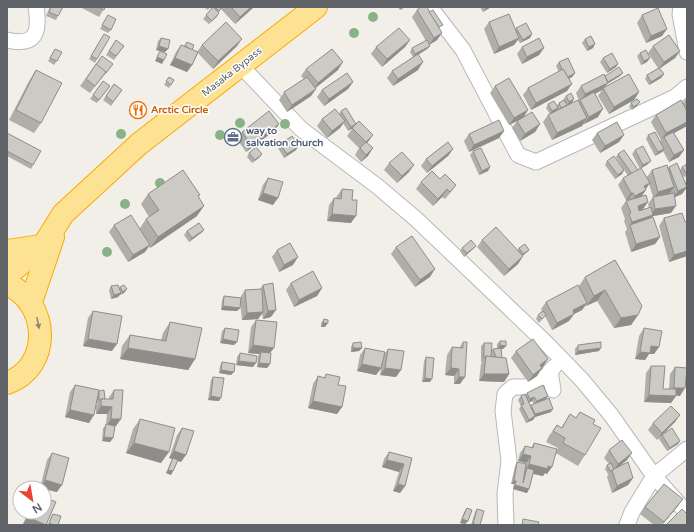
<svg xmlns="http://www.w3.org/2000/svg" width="694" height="532" font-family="'Varela Round',sans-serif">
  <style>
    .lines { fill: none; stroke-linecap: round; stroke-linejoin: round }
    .minor-casing { stroke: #b5b8bc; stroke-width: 17 }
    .highway-casing { stroke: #f9ab00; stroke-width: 24 }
    .minor { stroke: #fff; stroke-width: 15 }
    .highway { stroke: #fde293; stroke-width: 22 }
    .tree { fill: #89b387 }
    .wall { fill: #afaea9; fill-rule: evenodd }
    .shaded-wall { fill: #8f8d8a }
    .building { fill: #cccac5; stroke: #8f8d8a }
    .oneway { fill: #8e8975 }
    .labels { text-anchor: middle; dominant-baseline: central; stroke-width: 3; stroke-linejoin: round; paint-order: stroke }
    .street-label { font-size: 10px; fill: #5f6368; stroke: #fff }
    .food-label { font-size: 10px; font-weight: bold; fill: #c56008; stroke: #fff; text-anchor: start }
    .service-label { font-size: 10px; font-weight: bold; fill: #4e5e75; stroke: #fff; text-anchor: start }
  </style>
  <rect width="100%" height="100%" fill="#f1efe8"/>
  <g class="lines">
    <g class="minor-casing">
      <g id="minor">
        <path d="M430 7 463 50 518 155 536 162 675 97 687 87"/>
        <path d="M681 7 680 14 687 52"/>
        <path d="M7 40C36 47 40 32 36 7"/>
        <path d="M241 66 301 129 377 186 416 219 547 344 582 380 611 415 654 476 687 513"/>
        <path d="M553 390 550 371 554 367"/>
        <path d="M506 525 505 494 509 461 503 411 505 394 513 387H526L550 374"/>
        <path d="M627 525 632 512 654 476 687 449"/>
      </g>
    </g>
    <g class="highway-casing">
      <g id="highway">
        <path d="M7 251 41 246"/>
        <path d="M7 275 43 246 63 214 139 144 316 7"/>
        <path d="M7 284C50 303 52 367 7 383"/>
        <path d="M31 302 53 237"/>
      </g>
    </g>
    <use href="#minor" class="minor"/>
    <use href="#highway" class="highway"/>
  </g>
  <g class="tree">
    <circle cx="373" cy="17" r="5"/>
    <circle cx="354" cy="33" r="5"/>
    <circle cx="240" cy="123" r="5"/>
    <circle cx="285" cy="124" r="5"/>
    <circle cx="121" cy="134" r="5"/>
    <circle cx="220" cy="135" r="5"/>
    <circle cx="160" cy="183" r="5"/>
    <circle cx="125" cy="204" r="5"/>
    <circle cx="107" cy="252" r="5"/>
  </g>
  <g class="wall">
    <path d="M50 7H63L58 16 56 20 46 16Z"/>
    <path d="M83 7H105L99 17 82 8Z"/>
    <path d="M203 7H210L208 10Z"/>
    <path d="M213 7H254L235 24 221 9 219 12 217 17 209 24 203 19Z"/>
    <path d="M398 7H405L400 10Z"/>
    <path d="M480 7H491L483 12Z"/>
    <path d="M417 10 440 29 437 40 429 45 430 46 427 49 418 55V70L393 86 387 78 392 71 413 57 410 52 412 48 426 41 412 17Z"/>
    <path d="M108 15 111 30 108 33 100 29Z"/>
    <path d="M642 15 662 36 646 43 637 23Z"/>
    <path d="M489 22 516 29V28L532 34 530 38 520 43 518 40 514 45 494 54 484 29Z"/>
    <path d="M104 34 97 59 95 63 89 59Z"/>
    <path d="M161 38 168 49 165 52 156 50 158 41Z"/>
    <path d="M585 39 593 48 587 51 582 43Z"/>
    <path d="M116 40 124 46 114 60 106 55Z"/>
    <path d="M410 40 405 47 382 67 371 54 376 47Z"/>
    <path d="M187 42 192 50 197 52 202 45 237 46 213 69 198 53 192 65 187 72 170 65 176 52 181 45 184 46Z"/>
    <path d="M653 46 680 51 675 58 660 68 664 74 661 78 649 85 645 79 647 75 658 68 648 53Z"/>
    <path d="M522 47 544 48 539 55 522 64 517 54Z"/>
    <path d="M55 49 57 61 54 65 48 61Z"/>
    <path d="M640 53 647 62 641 65 637 56Z"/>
    <path d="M102 56 113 64 90 93 80 86Z"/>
    <path d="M603 58 618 64 616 67 607 73 600 62Z"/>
    <path d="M559 62 575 73 572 77 569 79 567 91 531 110 523 95 528 88 559 72 556 66Z"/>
    <path d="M306 69 338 70 315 88 316 89 311 96 287 112 279 100 284 92 304 79 301 76Z"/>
    <path d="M36 70 41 123 34 133 9 120 29 81Z"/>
    <path d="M605 76H620L607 84 604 88 639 92 634 100 609 114 598 96 602 90 595 94 598 117 584 124V123L582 126 552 140 543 122 548 115 550 114 546 108 548 104 557 105 559 103 563 100 566 96 572 103 566 106 579 101 576 93 581 86Z"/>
    <path d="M169 77 174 80 169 88 164 85Z"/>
    <path d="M103 81 110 86 97 103 90 99Z"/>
    <path d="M353 82 348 89 324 106 317 97 322 90Z"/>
    <path d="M114 84 122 90 111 106 103 100Z"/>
    <path d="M495 86 528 110 523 118 509 125 490 93Z"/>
    <path d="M687 98V126L674 133 684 150 679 157 669 162 663 151 662 152 655 156 646 139 648 135 660 142 661 140 651 122 656 115 683 103 685 100Z"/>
    <path d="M631 103 637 106 632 110 629 107Z"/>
    <path d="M341 111 353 127 367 143 368 156 361 162 355 155 359 148 347 136 353 128 348 131 343 123 340 128 327 138 317 126 322 119 339 114Z"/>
    <path d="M517 121 540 124 535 132 520 141 512 128Z"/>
    <path d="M279 124 274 131 246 152 237 139 242 132Z"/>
    <path d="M504 131 499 138 469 152 464 141 469 134Z"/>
    <path d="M7 133 33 165 31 169 7 156Z"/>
    <path d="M597 133 624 135 619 142 600 153 592 140Z"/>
    <path d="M280 144 296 150 284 158 278 148Z"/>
    <path d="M453 149 448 156 427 173 421 166 426 159Z"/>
    <path d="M635 150 648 164 640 169 632 154Z"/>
    <path d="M473 151 490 167 488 171 479 175 470 155Z"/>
    <path d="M249 153 260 157 252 163 247 157Z"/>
    <path d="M618 154 647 177 652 170 668 168 669 167 680 170 682 167 687 164V176L684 177 681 173 687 187 682 194 674 197 671 213 653 216 651 218 660 237 655 244 631 252 625 232 627 229 624 221 625 219 621 208 626 201 628 200H626L618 185 623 178 628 176 616 157ZM649 184 653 197 648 204 649 208 643 209 648 202 642 196Z"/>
    <path d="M607 161 624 170 622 174 615 179 605 165Z"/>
    <path d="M389 163 409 172 397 183 384 170Z"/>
    <path d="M268 178 273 205 258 200 263 185Z"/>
    <path d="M440 179 456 185 451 192 445 199 442 197 433 206 416 189 421 182Z"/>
    <path d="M342 189 352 200 351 223 327 221 329 205 334 198H336L337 196Z"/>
    <path d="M148 194 198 197 197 216 150 248 149 246 145 252 128 262 109 232 114 225 140 228 146 219 149 217 141 204Z"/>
    <path d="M664 218 685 222H687V256L669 262 659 226Z"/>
    <path d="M204 230 201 233 189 242 184 235 187 231Z"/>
    <path d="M482 240 517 250 519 248 529 250 526 253 522 256H523L518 264 504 276 477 247Z"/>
    <path d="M476 246 473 249 464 257 460 251 462 248Z"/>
    <path d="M396 247 430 277 415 287 391 254Z"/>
    <path d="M277 250 293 265 279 272 272 257Z"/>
    <path d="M615 260 638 315 631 325 614 328 597 301 586 306V305L582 310 574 314 569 321 552 330 545 316 539 323 536 319 538 315 542 311 541 309 546 302 579 286 585 277Z"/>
    <path d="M291 283 322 288 317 296 294 307 286 290Z"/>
    <path d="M263 285 271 317 263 319 262 314 258 319 242 320 240 302V308L237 311 221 310 222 300 224 296 240 298 245 290 260 289Z"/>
    <path d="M111 286 119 288 120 287 127 289 124 293 120 295 118 297 111 299 109 290Z"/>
    <path d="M93 311 112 351 83 346 88 318Z"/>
    <path d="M324 319 325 327H321V323Z"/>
    <path d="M256 320 274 348 270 353V364L267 368 257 367 258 356 259 354 248 353 251 327Z"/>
    <path d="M170 322 195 359 188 370 120 359 122 346 130 335 161 340 163 333Z"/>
    <path d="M225 328 237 342 234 345 220 343 222 331Z"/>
    <path d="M644 328 659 347 654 354H649L645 360 635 359 639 336Z"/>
    <path d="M500 341 506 346 503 349H501L502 358 509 374 504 382 479 381 481 364 482 362H481V346L484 343 491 351 493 349H497V344Z"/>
    <path d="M463 342 460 384H454V376L445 375 447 355 452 347 459 348Z"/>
    <path d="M353 343 362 348 359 351 351 352V347Z"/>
    <path d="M578 345 599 351 575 355V349Z"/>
    <path d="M365 348 384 355 388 349 396 377 380 375 381 369 376 375 357 371 360 355Z"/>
    <path d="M516 351 543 367H542L537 376 528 382 511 358Z"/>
    <path d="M240 353 253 367 236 365 237 357Z"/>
    <path d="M426 357 430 382H422L424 361Z"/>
    <path d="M222 362 231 375 219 373 220 366Z"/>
    <path d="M651 366 663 389H669L670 374 675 367 680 396 676 395 671 403 644 402 646 373Z"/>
    <path d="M326 374 342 407 337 414 308 408 313 384 318 376 324 378Z"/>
    <path d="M213 377 219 401 208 400 211 380Z"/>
    <path d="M75 385 99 391 105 399H109V397L114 390 116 426H115L113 438 110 442 102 441 103 428 106 425 107 414H96V406L98 403H96L89 423 65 417 70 392Z"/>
    <path d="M527 393 546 399 551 412 535 417 533 420 526 423 519 409 521 406 518 400 521 396 525 395ZM532 401 534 404 531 405 530 406 529 402Z"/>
    <path d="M580 412 593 424 585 455 578 466 556 453 547 474 545 473 543 476 533 474 529 489 527 493 513 489 514 484H511L515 466 517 462 526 464V463L518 461 520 453 525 446 531 448 534 443 557 450 558 448 546 442 549 436 557 425 561 428 570 414 576 418Z"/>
    <path d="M140 419 161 463 126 453 133 429Z"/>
    <path d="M675 422 657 440 648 430 653 423Z"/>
    <path d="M182 428 181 462 178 461 171 475 166 473 172 459 169 458 177 435Z"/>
    <path d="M662 435 680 441 678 444 667 451 659 439Z"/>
    <path d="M609 450 627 460 619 467 633 478 628 485 612 493 607 477 609 473 608 474 605 469 607 465 609 464 604 458Z"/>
    <path d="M389 452 412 458 405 486 400 493 393 491 399 472 382 467 384 459Z"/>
    <path d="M52 453 57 492 44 489V488H40L47 460Z"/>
    <path d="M678 506 662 525H654L640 514 645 507Z"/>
    <path d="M467 508 468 521 465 524 460 523 464 512Z"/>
    <path d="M477 509 480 525H471L475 512Z"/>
    <path d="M28 512H44L45 525 23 524Z"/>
    <path d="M53 514 58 525H48L51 517Z"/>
  </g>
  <g class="shaded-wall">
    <path d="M251 7H254L235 24 240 17Z"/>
    <path d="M402 7H405L400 10Z"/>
    <path d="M487 7H491L483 12Z"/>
    <path d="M667 29 662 36 646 43 651 36Z"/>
    <path d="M442 33 437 40 429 45 434 38Z"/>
    <path d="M532 34 530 38 520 43 523 40Z"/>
    <path d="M519 38 514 45 494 54 499 47Z"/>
    <path d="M242 39 237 46 213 69 218 61Z"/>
    <path d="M410 40 405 47 382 67 387 59Z"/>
    <path d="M595 44 593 48 587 51 589 47Z"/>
    <path d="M159 46 168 49 165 52 156 50Z"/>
    <path d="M430 46 427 49 413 58 415 54Z"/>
    <path d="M544 48 539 55 522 64 527 57Z"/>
    <path d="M680 51 675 58 659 69 664 62Z"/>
    <path d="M157 57 164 60 162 64 155 61Z"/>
    <path d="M175 58 192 65 187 72 170 65Z"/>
    <path d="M650 58 647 62 641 65 644 61Z"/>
    <path d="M343 62 338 70 313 90 318 83Z"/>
    <path d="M423 62 418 70 393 86 398 79Z"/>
    <path d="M618 64 616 67 607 73 610 69Z"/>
    <path d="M575 73 572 77 563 81 566 77Z"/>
    <path d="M623 73 620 76 607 84 602 90 581 101 585 94Z"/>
    <path d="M664 74 661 78 649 85 651 82Z"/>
    <path d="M353 82 348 89 324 106 329 99Z"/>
    <path d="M572 84 567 91 531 110 536 103Z"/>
    <path d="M316 89 311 96 287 112 292 105Z"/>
    <path d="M639 92 634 100 609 114 614 107Z"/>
    <path d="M574 99 572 103 567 106 569 102Z"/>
    <path d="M640 102 637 106 632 110 634 107Z"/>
    <path d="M558 108 556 111 550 115 552 111Z"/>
    <path d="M603 109 598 117 584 124 589 117Z"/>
    <path d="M528 110 523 118 509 125 514 118Z"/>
    <path d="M587 118 582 126 552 140 557 133Z"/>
    <path d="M345 121 340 128 327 138 332 131Z"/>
    <path d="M687 122V126L665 138 664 137 661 140 666 133Z"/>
    <path d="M279 124 274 131 246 152 251 145Z"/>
    <path d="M356 124 353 128 348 131 351 127Z"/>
    <path d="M540 124 535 132 520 141 525 134Z"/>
    <path d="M504 131 499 138 469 152 474 145Z"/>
    <path d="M373 135 368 142 361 149 366 142Z"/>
    <path d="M624 135 619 142 600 153 605 146Z"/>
    <path d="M299 146 296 150 284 158 287 154Z"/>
    <path d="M373 148 368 156 361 162 366 155Z"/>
    <path d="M453 149 448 156 427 173 432 166Z"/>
    <path d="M664 149 662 152 655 156 658 152Z"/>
    <path d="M684 150 679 157 669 162 674 155Z"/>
    <path d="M262 154 260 157 252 163 255 160Z"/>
    <path d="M651 161 648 164 640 169 643 165Z"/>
    <path d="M414 165 409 172 397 183 402 176Z"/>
    <path d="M490 167 488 171 479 175 482 171Z"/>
    <path d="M624 170 622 174 615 179 618 175Z"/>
    <path d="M650 183 645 190 644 186Z"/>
    <path d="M674 187 669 194 653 199 658 192Z"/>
    <path d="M687 187 682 194 673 198 678 191Z"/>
    <path d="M447 189 442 197 433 206 438 199Z"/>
    <path d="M646 190 641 197 630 203 635 196Z"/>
    <path d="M263 193 278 198 273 205 258 200Z"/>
    <path d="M631 193H633L628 200H626Z"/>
    <path d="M648 202 643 209 633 213 638 206Z"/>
    <path d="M204 206 197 216 150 248 158 237Z"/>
    <path d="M676 206 671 213 653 216 648 222 630 225 627 229 632 222 650 216 655 209Z"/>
    <path d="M332 214 356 216 351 223 327 221Z"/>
    <path d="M204 230 201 233 189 242 192 238Z"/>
    <path d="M660 237 655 244 631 252 636 244Z"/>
    <path d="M150 245 145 252 128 262 133 255Z"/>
    <path d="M476 246 473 249 464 257 467 253Z"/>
    <path d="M529 250 526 253 520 258 523 254Z"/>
    <path d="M687 251V256L669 262 674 255Z"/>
    <path d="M523 256 518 264 504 276 509 269Z"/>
    <path d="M298 257 293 265 279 272 284 265Z"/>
    <path d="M435 269 430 277 415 287 420 280Z"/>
    <path d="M322 288 317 296 294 307 299 300Z"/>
    <path d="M127 289 124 293 120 295 123 292Z"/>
    <path d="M605 290 597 301 586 306 594 296Z"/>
    <path d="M121 293 118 297 111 299 114 295Z"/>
    <path d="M587 303 582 310 574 314 569 321 552 330 557 323 573 310Z"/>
    <path d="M223 306 240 308 237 311 221 310Z"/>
    <path d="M276 310 271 317 263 319 268 311Z"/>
    <path d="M263 312 258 319 242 320 247 313Z"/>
    <path d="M638 315 631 325 614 328 621 318Z"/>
    <path d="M323 323H328L325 327H321Z"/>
    <path d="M88 339 117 344 112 351 83 346Z"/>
    <path d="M223 339 237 342 234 345 220 343Z"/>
    <path d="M253 345 274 348 268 355 261 352 259 354 248 353Z"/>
    <path d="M500 345 506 346 503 349H497Z"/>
    <path d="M651 346 659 347 654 354H649L645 360 635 359 640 352Z"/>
    <path d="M128 348 195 359 188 370 120 359Z"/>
    <path d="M353 348H362L359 351 351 352Z"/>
    <path d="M601 348 599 351 575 355 578 351Z"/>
    <path d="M548 359 543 367 535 372 540 365Z"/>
    <path d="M239 361 256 363 253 367 236 365Z"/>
    <path d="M259 363 270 364 267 368 257 367Z"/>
    <path d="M362 364 381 368 376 375 357 371Z"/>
    <path d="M385 368 401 370 396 377 380 375Z"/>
    <path d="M451 368 459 369 454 376 445 375Z"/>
    <path d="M542 368 537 376 528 382 533 375Z"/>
    <path d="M221 370 234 372 231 375 219 373Z"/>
    <path d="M484 374H509L504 382 479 381Z"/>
    <path d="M459 377H465L460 384H454Z"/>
    <path d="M425 378 432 379 430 382H422Z"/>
    <path d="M674 388H685L680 396 669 395Z"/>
    <path d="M649 395 676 396 671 403 644 402Z"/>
    <path d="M211 396 221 398 219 401 208 400Z"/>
    <path d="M548 396 546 399 534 405 537 401Z"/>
    <path d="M534 397 532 401 528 403 530 399Z"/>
    <path d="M313 401 342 407 337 414 308 408Z"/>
    <path d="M101 406 112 407 107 414H96Z"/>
    <path d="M553 409 551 412 535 417 533 420 526 423 529 420 533 417 535 414Z"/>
    <path d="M70 410 94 415 89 423 65 417Z"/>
    <path d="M680 415 675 422 657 440 662 433Z"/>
    <path d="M111 419H121L116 426H106Z"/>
    <path d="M104 437 113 438 110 442 102 441Z"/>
    <path d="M680 441 678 444 667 451 670 448Z"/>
    <path d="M134 443 169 452 161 463 126 453Z"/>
    <path d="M174 451 186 455 181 462 173 459V458L172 459 169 458Z"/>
    <path d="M632 453 627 460 613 471 618 464Z"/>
    <path d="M523 454 531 456 526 463 518 461Z"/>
    <path d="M387 460 404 464 399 472 382 467Z"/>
    <path d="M529 464 548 466 552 467 547 474 545 473 543 476 526 472 527 468Z"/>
    <path d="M168 470 173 471 171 475 166 473Z"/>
    <path d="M633 478 628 485 612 493 617 486Z"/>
    <path d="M45 480 62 485 57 492 44 489V488H40Z"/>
    <path d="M514 480 516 481 514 484H511Z"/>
    <path d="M398 484 405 486 400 493 393 491Z"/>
    <path d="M515 485 529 489 527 493 513 489Z"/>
    <path d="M683 499 678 506 662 525 664 522Z"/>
    <path d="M28 517 46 525H24L23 524Z"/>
    <path d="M462 519 468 521 465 524 460 523Z"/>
  </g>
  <g class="building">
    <path d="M51 7H63L58 16 49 12Z"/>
    <path d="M99 7H105L104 10Z"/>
    <path d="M213 7 219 13 212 21 206 15Z"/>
    <path d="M215 7H222L219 11Z"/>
    <path d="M231 7H251L240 17Z"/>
    <path d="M421 7H427L442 33 434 38 417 10Z"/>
    <path d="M658 8 667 29 651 36 642 15Z"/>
    <path d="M433 10 443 25 439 27 429 12Z"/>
    <path d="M509 14 519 38 499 47 489 22Z"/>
    <path d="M108 15 116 19 111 30 102 25Z"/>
    <path d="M226 22 242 39 218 61 202 45Z"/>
    <path d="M526 23 532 34 523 40 516 28Z"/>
    <path d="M399 28 410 40 387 59 376 47Z"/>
    <path d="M104 34 110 37 97 59 91 56Z"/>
    <path d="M669 35 680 51 664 62 653 46Z"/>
    <path d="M591 36 595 44 589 47 585 39Z"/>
    <path d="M161 38 170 40 168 49 159 46Z"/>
    <path d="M539 38 544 48 527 57 522 47Z"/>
    <path d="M116 40 124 46 116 56 109 51Z"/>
    <path d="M427 40 430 46 415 54 412 48Z"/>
    <path d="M187 42 194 45 192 50 185 46Z"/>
    <path d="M181 45 198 52 192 65 175 58Z"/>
    <path d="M55 49 62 52 57 61 50 58Z"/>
    <path d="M332 49 343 62 318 83 306 69Z"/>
    <path d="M646 50 650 58 644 61 640 53Z"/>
    <path d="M160 51 167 54 164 60 157 57Z"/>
    <path d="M612 53 618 64 610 69 603 58Z"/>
    <path d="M418 54 423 62 398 79 392 71Z"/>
    <path d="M102 56 113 64 106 73H105L106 72 96 65Z"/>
    <path d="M568 58 575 73 568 77 563 69 562 70 559 62Z"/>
    <path d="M96 64 106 72 95 86 86 79Z"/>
    <path d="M619 67 623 73 608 82 605 76Z"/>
    <path d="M659 68 664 74 651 82 647 75Z"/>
    <path d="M563 69 572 84 536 103 528 88Z"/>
    <path d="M36 70 62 83 41 123 16 110Z"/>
    <path d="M347 73 353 82 329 99 322 90Z"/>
    <path d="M604 74 608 83 585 94 581 86Z"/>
    <path d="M629 74 639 92 614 107 603 88Z"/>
    <path d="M169 77 174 80 171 85 166 81Z"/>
    <path d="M307 77 316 89 292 105 284 92Z"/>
    <path d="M509 78 528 110 514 118 495 86Z"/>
    <path d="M103 81 110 86 99 100 93 95Z"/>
    <path d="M114 84 122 90 113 102 106 96Z"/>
    <path d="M594 92 603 109 589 117 580 100Z"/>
    <path d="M571 93 574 99 569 102 566 96Z"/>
    <path d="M637 99 640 102 634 107 631 103Z"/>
    <path d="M564 100 567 105 561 108 559 103Z"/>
    <path d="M578 100 587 118 557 133 548 115Z"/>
    <path d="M681 100 687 111V122L666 133 656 115Z"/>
    <path d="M554 101 558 108 552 111 548 104Z"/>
    <path d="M346 108 356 124 351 127 341 111Z"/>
    <path d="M335 109 345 121 332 131 322 119Z"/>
    <path d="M269 111 279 124 251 145 242 132Z"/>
    <path d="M532 112 540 124 525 134 517 121Z"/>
    <path d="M499 120 504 131 474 145 469 134Z"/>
    <path d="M359 121 373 135 366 142 352 128Z"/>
    <path d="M617 122 624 135 605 146 597 133Z"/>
    <path d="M655 132 664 149 658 152 648 135Z"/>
    <path d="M673 132 684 150 674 155 664 137Z"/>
    <path d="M7 133 41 151 33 165 7 151Z"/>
    <path d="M292 136 299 146 287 154 280 144Z"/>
    <path d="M366 142 373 148 366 155 360 148Z"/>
    <path d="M448 142 453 149 432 166 426 159Z"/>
    <path d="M643 146 651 161 643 165 635 150Z"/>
    <path d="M256 147 262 154 255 160 249 153Z"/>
    <path d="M481 148 490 167 482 171 473 151Z"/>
    <path d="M624 150 638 170 632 174 618 154Z"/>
    <path d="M402 152 414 165 402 176 389 163Z"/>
    <path d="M614 156 624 170 618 175 607 161Z"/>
    <path d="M677 163 687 187 678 191 669 167Z"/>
    <path d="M687 164V174L682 167Z"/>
    <path d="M667 165 674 187 658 192 652 170Z"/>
    <path d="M641 168 650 183 644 186 646 190 635 196 633 193H631L623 178Z"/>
    <path d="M183 170 200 195 198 196 204 206 158 237 146 219 159 210 148 194Z"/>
    <path d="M432 171 440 179 445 174 456 185 450 192 447 189 438 199 421 182Z"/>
    <path d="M268 178 283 182 278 198 263 193Z"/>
    <path d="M342 189 353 190 352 200H357L356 216 332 214 334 198 341 199Z"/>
    <path d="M674 193 676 206 655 209 653 197Z"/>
    <path d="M646 195 648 202 638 206 639 211 651 207 653 215 632 222 629 214 631 213 626 201Z"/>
    <path d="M682 213 685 222H687V251L674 255 664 218Z"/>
    <path d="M131 215 150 245 133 255 114 225Z"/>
    <path d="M653 217 660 237 636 244 630 225Z"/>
    <path d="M199 223 204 230 192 238 187 231Z"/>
    <path d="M496 227 523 256 509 269 482 240Z"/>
    <path d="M412 236 435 269 420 280 396 247Z"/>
    <path d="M471 240 476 246 467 253 462 248Z"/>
    <path d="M290 243 298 257 284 265 277 250Z"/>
    <path d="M525 244 529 250 523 254 519 248Z"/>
    <path d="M615 260 642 306 638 315 621 318 605 290 594 296 585 277Z"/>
    <path d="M313 271 322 288 299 300 291 283Z"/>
    <path d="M273 283 276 310 268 311 263 285Z"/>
    <path d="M118 285 121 293 114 295 111 286Z"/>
    <path d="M124 285 127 289 123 292 120 287Z"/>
    <path d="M578 285 587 303 573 310 574 314 557 323 546 302Z"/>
    <path d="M262 289 263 312 247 313 245 290Z"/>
    <path d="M224 296 241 298 240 308 223 306Z"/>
    <path d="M93 311 122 316 117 344 88 339Z"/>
    <path d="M543 311 546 315 542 319 538 315Z"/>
    <path d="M324 319 328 320V323H323Z"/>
    <path d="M256 320 277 322 274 348 253 345Z"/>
    <path d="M170 322 202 328 195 359 128 348 130 335 166 341Z"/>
    <path d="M225 328 239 330 237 342 223 339Z"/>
    <path d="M644 328 662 331 659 347 651 346 650 353 640 352Z"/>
    <path d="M533 339 548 359 540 365 542 368 533 375 516 351Z"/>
    <path d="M500 341H506V346L500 345Z"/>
    <path d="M361 342 362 348H353V343Z"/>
    <path d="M463 342H467L465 377H459V369L451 368 452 347 463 348Z"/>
    <path d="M601 342V348L578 351V345Z"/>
    <path d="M484 343H492L491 357 486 356 485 358H484Z"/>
    <path d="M365 348 385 352 381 368 362 364Z"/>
    <path d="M501 348 502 358 496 357 493 349Z"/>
    <path d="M388 349 404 351 401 370 385 368Z"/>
    <path d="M261 352 271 353 270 364 259 363Z"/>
    <path d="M240 353 257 356 256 363 239 361Z"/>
    <path d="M486 356 506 358 509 374H484Z"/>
    <path d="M426 357 434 358 432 379 425 378Z"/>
    <path d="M222 362 235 364 234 372 221 370Z"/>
    <path d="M651 366H665L663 389H676V396L649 395Z"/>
    <path d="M675 367 687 368 685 388H674Z"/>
    <path d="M326 374 340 377 338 385 346 386 342 407 313 401 318 376 325 378Z"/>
    <path d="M213 377 224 378 221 398 211 396Z"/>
    <path d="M75 385 99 390 94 415 70 410Z"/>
    <path d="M543 385 548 396 537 401 534 397 530 399 527 393Z"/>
    <path d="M104 390 105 399H101V400H99V391Z"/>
    <path d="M114 390H123L121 419H111L112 407 101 406V399H113Z"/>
    <path d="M525 394 535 416 529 420 521 405 524 404 521 396Z"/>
    <path d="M549 398 553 409 535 414 531 405Z"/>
    <path d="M671 406 680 415 662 433 653 423Z"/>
    <path d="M580 412 595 420 593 424 601 428 585 455 563 443 565 438 553 431 557 425 562 428 570 414 576 418Z"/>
    <path d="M140 419 175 428 169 452 134 443Z"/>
    <path d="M106 424 115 426 113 438 104 437Z"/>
    <path d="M182 428 194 431 186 455 174 451Z"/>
    <path d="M672 428 680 441 670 448 662 435Z"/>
    <path d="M622 440 632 453 618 464 609 450Z"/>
    <path d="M534 443 557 449 552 467 548 466V469L529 464 531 456 523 454 525 446 533 448Z"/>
    <path d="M389 452 412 458 405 486 398 484 404 464 387 460Z"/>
    <path d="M52 453 69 458 62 485 45 480Z"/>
    <path d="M173 458 178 460 173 471 168 470Z"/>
    <path d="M517 462 526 464 523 483 527 468 534 470 529 489 515 485 516 481 514 480Z"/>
    <path d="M628 462 633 478 617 486 612 470Z"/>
    <path d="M611 463 614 469 610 471 607 465Z"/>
    <path d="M664 484 683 499 664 522 645 507Z"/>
    <path d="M44 497 56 502 46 525 28 517 30 512H44Z"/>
    <path d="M467 508 472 510 468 521 462 519Z"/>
    <path d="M477 509 484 511 480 525 473 524Z"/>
    <path d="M682 509 687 514V525H666Z"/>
    <path d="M53 514 61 516 58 525H54L49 523Z"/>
    <path d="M523 519 539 522 538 525H522Z"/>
  </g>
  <defs><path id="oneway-solid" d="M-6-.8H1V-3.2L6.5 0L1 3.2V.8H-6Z"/></defs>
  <use class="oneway" href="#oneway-solid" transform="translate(38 323) rotate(79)"/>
  <defs>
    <g id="restaurant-ring" transform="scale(0.9)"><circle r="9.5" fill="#fff" stroke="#e8710a" stroke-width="1.5"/><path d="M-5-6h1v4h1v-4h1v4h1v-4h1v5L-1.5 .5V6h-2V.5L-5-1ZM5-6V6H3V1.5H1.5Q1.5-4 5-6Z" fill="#e8710a"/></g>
    <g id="office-ring" transform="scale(0.9)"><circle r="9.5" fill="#fff" stroke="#5c6f8a" stroke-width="1.5"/><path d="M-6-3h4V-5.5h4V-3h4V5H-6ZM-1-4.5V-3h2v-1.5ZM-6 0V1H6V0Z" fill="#5c6f8a"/></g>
  </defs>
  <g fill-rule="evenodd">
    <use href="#restaurant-ring" x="138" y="110"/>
    <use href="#office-ring" x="233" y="137"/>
  </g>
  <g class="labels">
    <g class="street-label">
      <text transform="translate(232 72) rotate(-38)">Masaka Bypass</text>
    </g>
    <g class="food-label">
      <text x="151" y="110">Arctic Circle</text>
    </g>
    <g class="service-label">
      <text x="246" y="131">way to<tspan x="246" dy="12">salvation church</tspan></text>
    </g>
  </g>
  <rect width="694" height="532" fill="none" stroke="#5f6368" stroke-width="16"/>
  <g transform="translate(32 500) rotate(149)"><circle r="19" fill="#ffffff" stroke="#bfc1c3"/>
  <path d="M0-3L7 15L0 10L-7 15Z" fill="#ea4335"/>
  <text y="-6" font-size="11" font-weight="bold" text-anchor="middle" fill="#5f6368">N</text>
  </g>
</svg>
